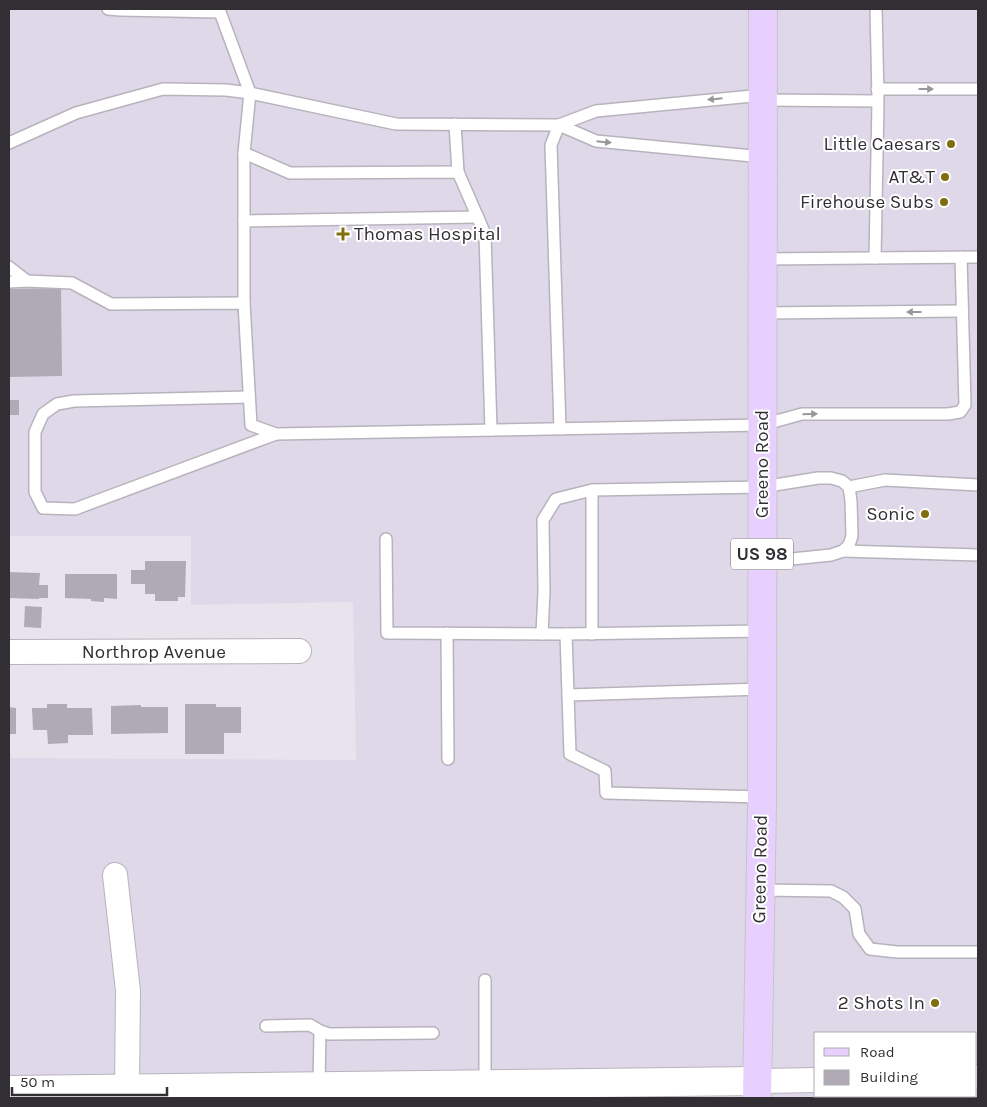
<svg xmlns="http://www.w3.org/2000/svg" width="987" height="1107" font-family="Karla,sans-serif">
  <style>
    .built { fill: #dfd8e8; fill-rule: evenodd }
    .building { fill: #afaab3 }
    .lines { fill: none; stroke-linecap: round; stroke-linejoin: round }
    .service-casing { stroke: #b7b3bc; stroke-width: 14 }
    .minor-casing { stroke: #b7b3bc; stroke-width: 26 }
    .tertiary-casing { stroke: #b7b3bc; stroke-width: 30 }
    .primary-casing { stroke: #c5c5c6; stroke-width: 30 }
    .service { stroke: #fff; stroke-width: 11 }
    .minor { stroke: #fff; stroke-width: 24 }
    .tertiary { stroke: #fff; stroke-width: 28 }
    .primary { stroke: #e8d0fe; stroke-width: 28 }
    .oneway { fill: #989799 }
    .poi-dot { fill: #806e0c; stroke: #fff; stroke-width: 2 }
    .labels { text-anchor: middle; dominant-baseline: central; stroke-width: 4; stroke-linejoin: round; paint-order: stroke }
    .shield { fill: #fff; stroke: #6f6d70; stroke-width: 1 }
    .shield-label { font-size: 18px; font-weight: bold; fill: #312f33 }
    .poi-label { font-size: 19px; fill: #312f33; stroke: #fff; text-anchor: end }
    .street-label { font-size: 19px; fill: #312f33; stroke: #fff }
  </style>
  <rect width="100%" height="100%" fill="#e8e4ed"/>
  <path class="built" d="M9 9H978V1098H9V758L356 760 353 602 191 605V536H9ZM816 1033H976V1096H816Z"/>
  <g class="building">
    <path d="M61 288 62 376 9 377V289Z"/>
    <rect x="9" y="400" width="10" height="15"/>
    <path d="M145 561H186L185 597H178V601H155V594H145V584H131V570H145Z"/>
    <path d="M9 572 40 573 39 585H48V598H39V599L9 598Z"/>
    <path d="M65 574H117V599L104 598V602L91 601V599L65 598Z"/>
    <path d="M25 606 42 607 41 628 24 627Z"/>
    <path d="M47 704H67V708H92L93 735H68V743L48 744 47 730H33L32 708H47Z"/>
    <path d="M185 704H216V707H241V733H224V754H185Z"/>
    <path d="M141 705V707H168V733L111 734V706Z"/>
    <path d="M9 707 16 708V734H9Z"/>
  </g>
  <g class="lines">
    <g class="service-casing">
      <g id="service">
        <path d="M108 9 120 10 220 12 250 93 244 153V303"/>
        <path d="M876 9 878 97"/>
        <path d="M877 89H978"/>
        <path d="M763 100 878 101 875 258"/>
        <path d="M455 124 458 172"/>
        <path d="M559 125 551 145 560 429"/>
        <path d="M559 125 596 141 763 157"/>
        <path d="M9 143 76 113 163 89 226 90 250 93 396 124 559 125 596 111 763 95"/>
        <path d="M244 153 290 173 458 172 485 234 491 430"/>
        <path d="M244 221 478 217"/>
        <path d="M763 259 978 257"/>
        <path d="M9 267 27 281 72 283 111 304 244 303 251 425 276 434 762 425 802 414H948L960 412 965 405 961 257"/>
        <path d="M9 282 27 281"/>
        <path d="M762 313 962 311"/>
        <path d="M249 397 74 401 57 404 43 414 35 432V492L43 508 75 509 276 434"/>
        <path d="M849 487 885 480 978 485"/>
        <path d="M386 539 387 633 566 634"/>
        <path d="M843 551 978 555"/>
        <path d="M447 633 448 759"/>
        <path d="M542 634 544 591 543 520 556 499 592 490"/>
        <path d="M592 634V490L762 487 818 478H831L842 481 849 487 851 501 852 536 849 545 843 551 831 555 762 562"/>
        <path d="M568 695 762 689"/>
        <path d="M762 797 606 793 605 771 570 754 566 634 762 631"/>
        <path d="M760 890 831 891 843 897 855 909 859 934 870 949 897 952H978"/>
        <path d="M485 980V1084"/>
        <path d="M266 1026 310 1025 320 1031 329 1034 433 1033"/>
        <path d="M319 1086 320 1031"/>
        <path d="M848 1098V1096"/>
      </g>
    </g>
    <g class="minor-casing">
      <g id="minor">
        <path d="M9 652 299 651"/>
        <path d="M115 875 128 991 127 1089"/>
        <path d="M976 1077H978"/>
        <path d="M756 1081 816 1080"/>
      </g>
    </g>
    <g class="tertiary-casing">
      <path id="tertiary" d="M9 1090 756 1081"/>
    </g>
    <g class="primary-casing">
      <path id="primary" d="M757 1098 762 803 763 9"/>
    </g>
    <use href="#service" class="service"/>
    <use href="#minor" class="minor"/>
    <use href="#tertiary" class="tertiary"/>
    <use href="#primary" class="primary"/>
  </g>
  <defs><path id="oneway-solid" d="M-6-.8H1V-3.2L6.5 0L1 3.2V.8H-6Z" transform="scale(1.25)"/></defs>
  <g class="oneway">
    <use href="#oneway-solid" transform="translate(926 89)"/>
    <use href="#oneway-solid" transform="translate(715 99) rotate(174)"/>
    <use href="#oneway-solid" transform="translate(604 142) rotate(6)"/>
    <use href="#oneway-solid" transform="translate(914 312) rotate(180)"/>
    <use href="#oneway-solid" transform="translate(810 414) rotate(-2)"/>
  </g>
  <g class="poi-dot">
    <circle cx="951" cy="144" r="5"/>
    <circle cx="945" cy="177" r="5"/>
    <circle cx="944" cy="202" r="5"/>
    <path d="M340.5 226.5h5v5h5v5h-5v5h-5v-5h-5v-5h5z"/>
    <circle cx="925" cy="514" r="5"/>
    <circle cx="935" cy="1003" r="5"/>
  </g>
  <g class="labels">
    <rect class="shield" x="731" y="538.5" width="62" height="31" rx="4"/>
    <g class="shield-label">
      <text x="762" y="554">US 98</text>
    </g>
    <g class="poi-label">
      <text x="941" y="144">Little Caesars</text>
      <text x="935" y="177">AT&amp;T</text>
      <text x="934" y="202">Firehouse Subs</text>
      <text x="354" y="234" text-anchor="start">Thomas Hospital</text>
      <text x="915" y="514">Sonic</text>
      <text x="925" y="1003">2 Shots In</text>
    </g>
    <g class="street-label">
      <text transform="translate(762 464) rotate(-90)">Greeno Road</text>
      <text x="154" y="652">Northrop Avenue</text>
      <text transform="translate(760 869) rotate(-89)">Greeno Road</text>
    </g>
  </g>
  <rect width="987" height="1107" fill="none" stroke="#312f33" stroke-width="20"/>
  <rect x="814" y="1032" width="162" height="65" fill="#ffffff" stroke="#adacad"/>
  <rect x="824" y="1048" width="25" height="8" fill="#e8d0fe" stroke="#adacad"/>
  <text x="860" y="1057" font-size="15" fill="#312f33">Road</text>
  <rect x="824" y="1070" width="25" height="15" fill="#afaab3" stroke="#adacad"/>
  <text x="860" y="1082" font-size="15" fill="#312f33">Building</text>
  <path d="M12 1087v8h155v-8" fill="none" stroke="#312f33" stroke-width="2.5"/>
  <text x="20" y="1087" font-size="15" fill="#312f33" stroke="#ffffff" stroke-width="4" paint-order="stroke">50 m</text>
</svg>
